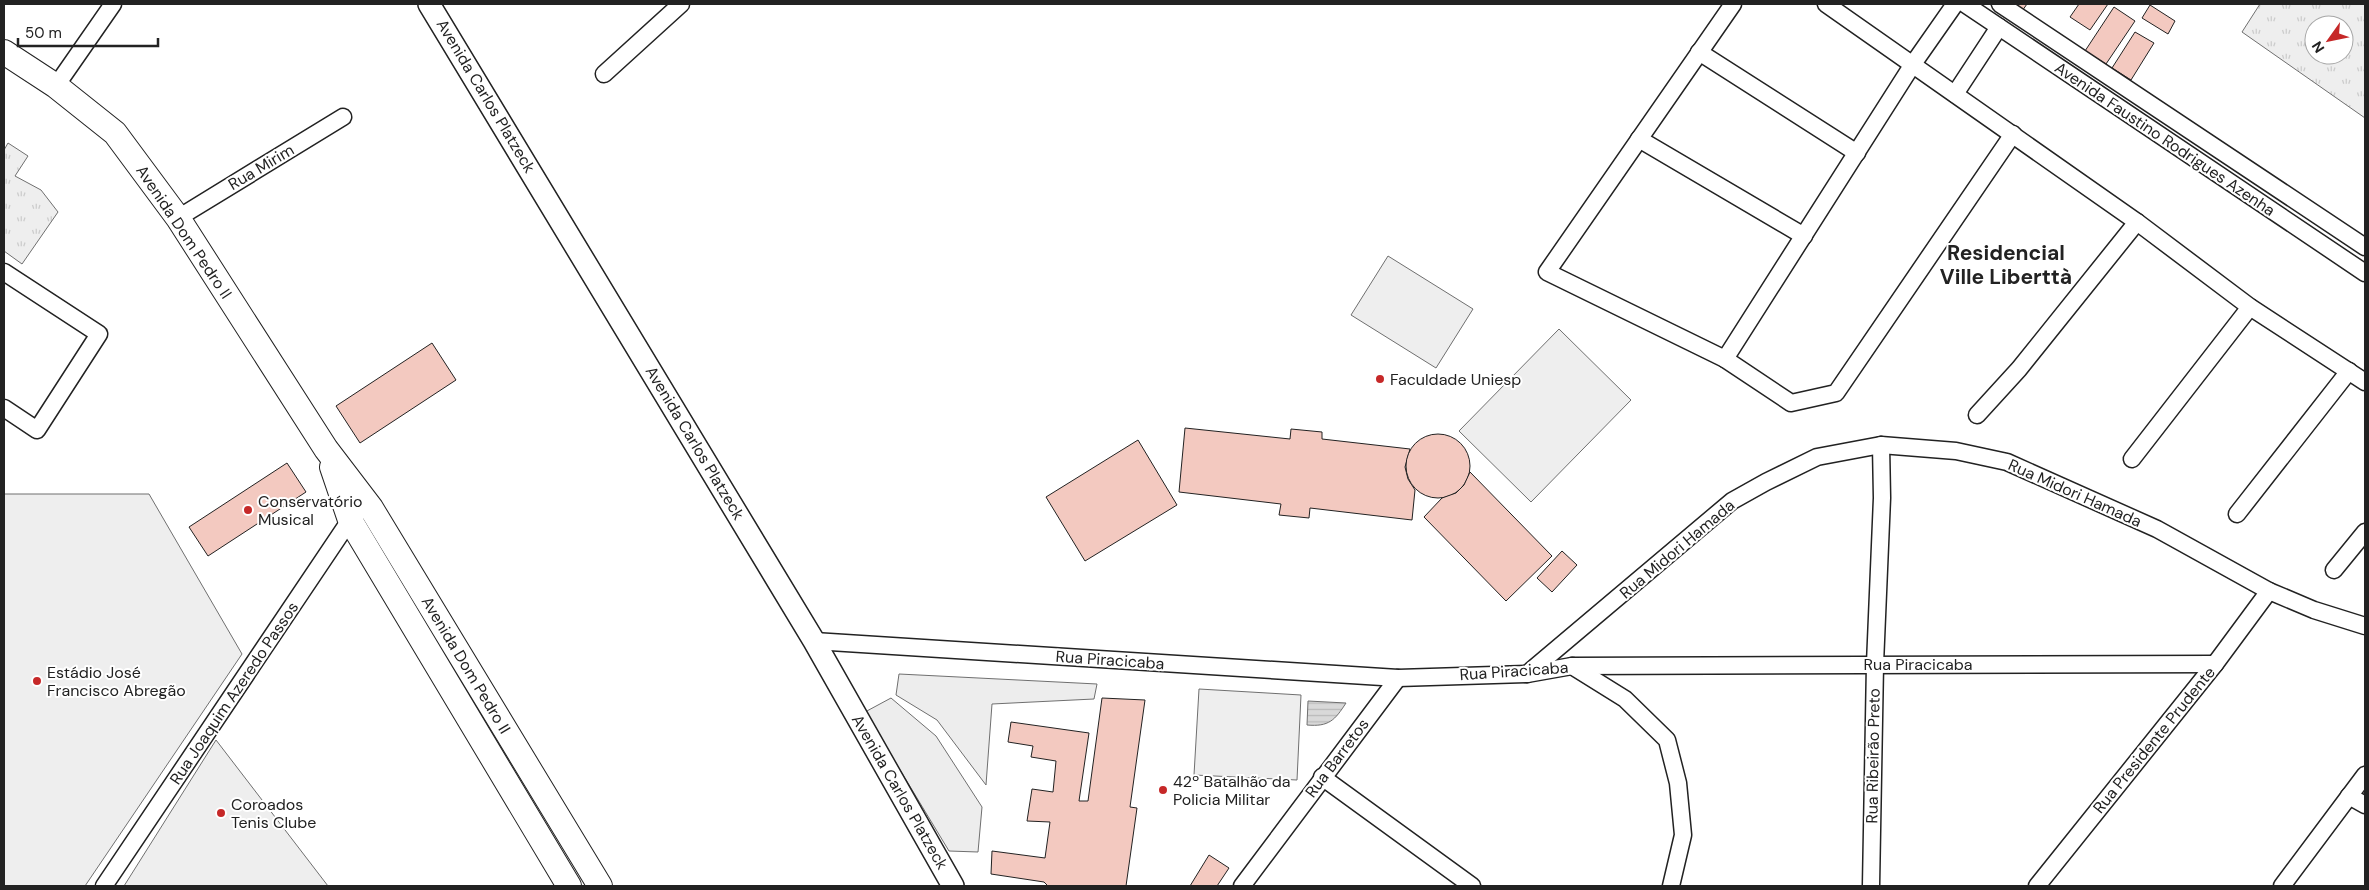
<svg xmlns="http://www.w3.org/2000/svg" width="2369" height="890" font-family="'DM Sans',sans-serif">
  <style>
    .park { fill: url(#park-tufts); stroke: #6f6f6f; fill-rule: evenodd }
    .pitch { fill: #eee; stroke: #6f6f6f }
    .parking { fill: #ededed; stroke: #6f6f6f }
    .water { fill: url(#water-rules); stroke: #6f6f6f }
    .building { fill: #f3c9c0; stroke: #222 }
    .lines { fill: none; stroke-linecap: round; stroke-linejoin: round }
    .minor-casing { stroke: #222; stroke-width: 19 }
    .tertiary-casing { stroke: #222; stroke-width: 24 }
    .secondary-casing { stroke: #222; stroke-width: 26 }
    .minor { stroke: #fff; stroke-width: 16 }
    .tertiary { stroke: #fff; stroke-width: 21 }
    .secondary { stroke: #fff; stroke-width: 24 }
    .poi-dot { fill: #c62828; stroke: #fff; stroke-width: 2 }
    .labels { text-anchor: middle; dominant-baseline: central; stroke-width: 4; stroke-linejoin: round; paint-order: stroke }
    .street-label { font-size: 16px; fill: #222; stroke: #fff }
    .poi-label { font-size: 16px; fill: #222; stroke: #fff; text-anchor: start }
    .district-label { font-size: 21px; font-weight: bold; fill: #222; stroke: #fff }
  </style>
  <defs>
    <pattern id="park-tufts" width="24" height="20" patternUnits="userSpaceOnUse" patternTransform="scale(1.25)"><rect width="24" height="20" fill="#eee"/><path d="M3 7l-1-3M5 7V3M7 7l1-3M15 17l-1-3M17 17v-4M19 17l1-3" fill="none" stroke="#ccc"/></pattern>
    <pattern id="water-rules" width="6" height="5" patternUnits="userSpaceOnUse" patternTransform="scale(1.25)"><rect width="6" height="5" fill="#d9d9d9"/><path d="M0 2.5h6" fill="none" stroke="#bababa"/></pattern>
  </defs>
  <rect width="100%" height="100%" fill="#fff"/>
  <g class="park">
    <path d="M2260 4H2365V118L2242 32ZM2314 25H2344V55H2314Z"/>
    <path d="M8 143 28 156 15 176 41 190 58 212 22 264 4 251V150Z"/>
  </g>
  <g class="pitch">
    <path d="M1388 256 1473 309 1436 368 1351 315Z"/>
    <path d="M1559 329 1631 400 1531 502 1459 431Z"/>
    <path d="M4 494H149L242 654 85 886H4Z"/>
    <path d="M1199 689 1301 695 1297 780 1194 775Z"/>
    <path d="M216 740 328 886H124Z"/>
  </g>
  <g class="parking">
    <path d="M899 674 1097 684 1094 699 992 704 986 785 937 720 896 695Z"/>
    <path d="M891 698 936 736 982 807 978 852 949 851 865 712Z"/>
  </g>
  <path class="water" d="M1308 701 1346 703C1335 720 1329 727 1307 725Z"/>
  <g class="building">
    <path d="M2003 4H2027L2020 14Z"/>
    <path d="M2079 4H2108L2090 30 2070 17Z"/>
    <path d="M2150 5 2175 21 2168 34 2142 18Z"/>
    <path d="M2114 7 2135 21 2106 64 2085 51Z"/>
    <path d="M2135 32 2154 43 2131 80 2112 68Z"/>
    <path d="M432 343 456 380 360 443 336 406Z"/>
    <path d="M1185 428 1290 439 1291 429 1322 432V439L1410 449 1405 467 1408 479 1415 490 1412 520 1310 508 1309 518 1279 515 1281 504 1179 492Z"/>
    <circle cx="1438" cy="466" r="32"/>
    <path d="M1138 440 1177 505 1085 561 1046 497Z"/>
    <path d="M287 463 306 492 208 556 189 527Z"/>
    <path d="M1470 472 1552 556 1506 601 1424 517 1442 498 1456 493 1464 485Z"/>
    <path d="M1562 551 1577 565 1552 592 1537 578Z"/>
    <path d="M1102 698 1145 700 1130 807 1137 808 1126 886H1048L1044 882 991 874 992 851 1045 858 1050 822 1027 821 1032 789 1053 792 1056 761 1031 757 1033 746 1008 742 1011 722 1089 733 1079 801H1088Z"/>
    <path d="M1209 855 1229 868 1217 886H1190Z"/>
  </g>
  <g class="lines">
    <g class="minor-casing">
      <g id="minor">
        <path d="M1826 4 2137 222 2250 307 2365 382"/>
        <path d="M1955 4 1913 64 1725 359 1791 403 1836 393 2013 134"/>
        <path d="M1965 4 2365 273"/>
        <path d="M2000 4 2365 247"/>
        <path d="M1699 52 1857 153"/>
        <path d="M604 74 681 4"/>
        <path d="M56 86 113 4"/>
        <path d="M1955 94 1999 27"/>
        <path d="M1639 139 1804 236"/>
        <path d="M178 218 343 117"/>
        <path d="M4 272 99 334 37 430 4 408"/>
        <path d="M1725 359 1547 272 1733 4"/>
        <path d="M1977 415 2019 369 2137 222"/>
        <path d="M2132 459 2250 307"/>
        <path d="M2237 514 2349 371"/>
        <path d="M2334 570 2365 532"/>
        <path d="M814 641 1398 678 1527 674 1572 666 2215 664"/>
        <path d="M1572 666 1625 699 1667 740 1678 783 1683 835 1671 886"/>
        <path d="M1527 674 1732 501 1766 482 1817 457 1881 445 1956 451 2007 462 2157 529 2269 591 2314 610 2365 626"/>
        <path d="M1322 777 1472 886"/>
        <path d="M2349 796 2365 805"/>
        <path d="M104 886 350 520 356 516"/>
        <path d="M1242 886 1398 678"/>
        <path d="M1871 886 1875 664 1882 498 1881 445"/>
        <path d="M2037 886 2215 664 2269 591"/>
        <path d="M2282 886 2365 775"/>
      </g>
    </g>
    <g class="tertiary-casing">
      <path id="tertiary" d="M429 4 814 641 953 886"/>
    </g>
    <g class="secondary-casing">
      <g id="secondary">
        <path d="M4 52 56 86 115 133 178 218 326 449 371 508 600 886"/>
        <path d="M332 467 350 520 569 886"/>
      </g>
    </g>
    <use href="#minor" class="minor"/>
    <use href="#tertiary" class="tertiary"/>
    <use href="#secondary" class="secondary"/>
  </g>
  <g class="poi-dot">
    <circle cx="1380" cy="379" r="5"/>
    <circle cx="248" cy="510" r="5"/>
    <circle cx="37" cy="681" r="5"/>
    <circle cx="1163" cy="790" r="5"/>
    <circle cx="221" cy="813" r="5"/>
  </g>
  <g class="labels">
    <g class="street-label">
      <text transform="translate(486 96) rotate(59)">Avenida Carlos Platzeck</text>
      <text transform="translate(2165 139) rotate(34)">Avenida Faustino Rodrigues Azenha</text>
      <text transform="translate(261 167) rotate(-31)">Rua Mirim</text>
      <text transform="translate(184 232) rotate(56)">Avenida Dom Pedro II</text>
      <text transform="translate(695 443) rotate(59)">Avenida Carlos Platzeck</text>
      <text transform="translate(2075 493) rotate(24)">Rua Midori Hamada</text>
      <text transform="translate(1677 549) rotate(-40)">Rua Midori Hamada</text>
      <text transform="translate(1110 660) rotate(4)">Rua Piracicaba</text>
      <text x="1918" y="664">Rua Piracicaba</text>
      <text transform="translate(466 665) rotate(59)">Avenida Dom Pedro II</text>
      <text transform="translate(1514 671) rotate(-4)">Rua Piracicaba</text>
      <text transform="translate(234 693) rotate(-56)">Rua Joaquim Azeredo Passos</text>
      <text transform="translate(2154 740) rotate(-51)">Rua Presidente Prudente</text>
      <text transform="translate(1873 756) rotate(-89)">Rua Ribeirão Preto</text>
      <text transform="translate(1337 758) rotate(-53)">Rua Barretos</text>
      <text transform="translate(900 792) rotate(60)">Avenida Carlos Platzeck</text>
    </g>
    <g class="poi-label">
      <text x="1390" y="379">Faculdade Uniesp</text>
      <text x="258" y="501">Conservatório<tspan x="258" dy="18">Musical</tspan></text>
      <text x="47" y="672">Estádio José<tspan x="47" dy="18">Francisco Abregão</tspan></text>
      <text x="1173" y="781">42º Batalhão da<tspan x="1173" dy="18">Policia Militar</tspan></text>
      <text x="231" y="804">Coroados<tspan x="231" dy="18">Tenis Clube</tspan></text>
    </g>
    <g class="district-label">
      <text x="2006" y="253">Residencial<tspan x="2006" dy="24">Ville Liberttà</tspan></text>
    </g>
  </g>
  <rect width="2369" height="890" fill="none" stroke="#222222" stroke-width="10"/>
  <g transform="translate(2329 40) rotate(237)"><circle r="24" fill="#ffffff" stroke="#a7a7a7"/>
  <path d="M0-4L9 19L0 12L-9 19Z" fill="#c62828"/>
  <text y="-8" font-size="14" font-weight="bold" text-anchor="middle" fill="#222222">N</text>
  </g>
  <path d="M18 38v8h140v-8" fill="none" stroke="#222222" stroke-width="2.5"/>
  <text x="25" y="38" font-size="15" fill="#222222" stroke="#ffffff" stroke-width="4" paint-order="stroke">50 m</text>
</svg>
